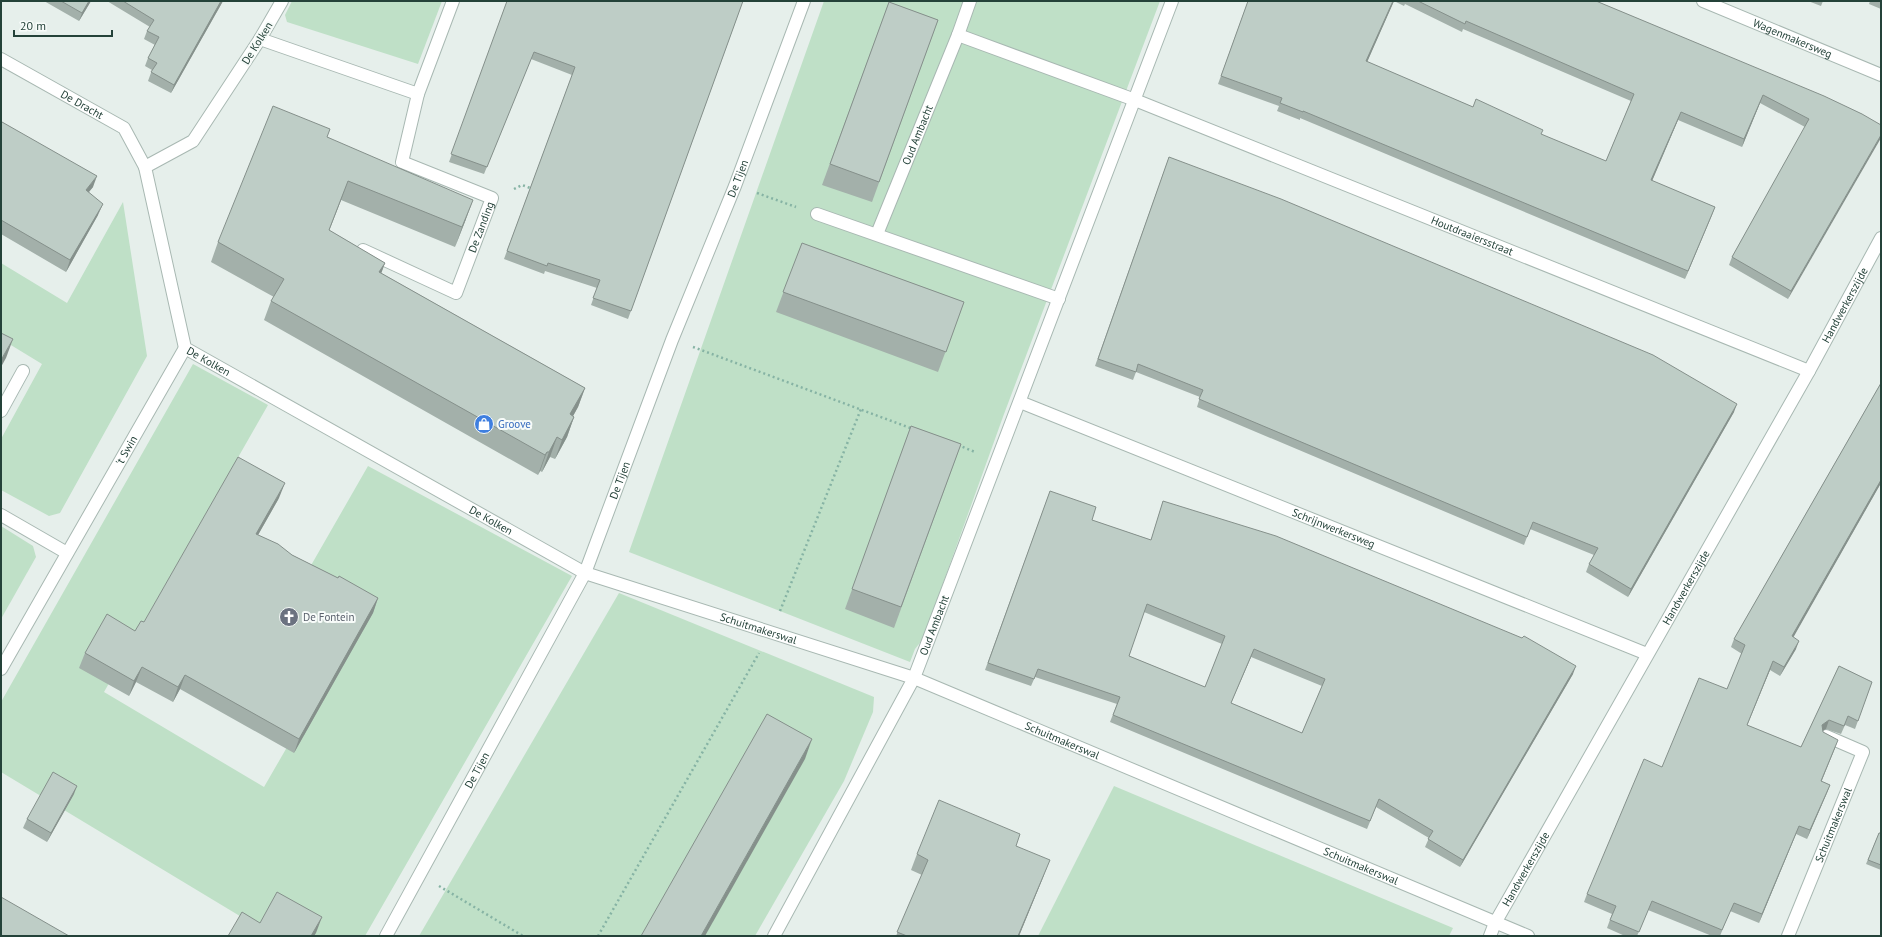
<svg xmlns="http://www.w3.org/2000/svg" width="1882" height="937" font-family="'PT Sans',sans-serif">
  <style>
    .green { fill: #bfe0c7 }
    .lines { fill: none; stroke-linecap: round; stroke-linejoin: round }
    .minor-casing { stroke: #a8b8b2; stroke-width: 14 }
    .path { stroke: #86b3a4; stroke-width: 2.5; stroke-dasharray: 2 3; stroke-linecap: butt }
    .minor { stroke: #fff; stroke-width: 12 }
    .wall { fill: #a3b0aa; fill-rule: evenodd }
    .shaded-wall { fill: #85908b }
    .building { fill: #becdc6; stroke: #85908b; fill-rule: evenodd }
    .labels { text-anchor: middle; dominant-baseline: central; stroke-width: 4; stroke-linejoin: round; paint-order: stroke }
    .street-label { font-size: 11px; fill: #244239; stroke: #f7fbf9 }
    .shop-label { font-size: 11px; fill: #366cbe; stroke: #f7fbf9; text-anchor: start }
    .worship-label { font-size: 11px; fill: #5b616d; stroke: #f7fbf9; text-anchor: start }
  </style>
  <rect width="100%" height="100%" fill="#e6efeb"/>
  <g class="green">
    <path d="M292 1H442L418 64 287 22 285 15Z"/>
    <path d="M824 1H1160L1004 414 923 639 915 649 910 662 629 552Z"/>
    <path d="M123 202 147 356 60 513 49 516 1 490V439L42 364 1 339V263L67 303Z"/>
    <path d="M193 364 268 405 104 692 264 787 346 645 286 609 368 466 572 576 365 936H273L1 772V702Z"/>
    <path d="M1 526 33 546 36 557 1 619Z"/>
    <path d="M619 593 874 697 873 712 844 781 755 936H419Z"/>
    <path d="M1114 786 1453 928 1449 936H1038Z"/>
  </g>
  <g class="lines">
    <g class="minor-casing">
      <g id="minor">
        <path id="s1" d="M282 1 260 39 193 141 145 167 185 348 585 573 914 678 1528 936"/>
        <path id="s2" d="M1703 1 1881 75"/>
        <path id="s3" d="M958 35 1135 100 1809 371"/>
        <path d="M260 39 418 94 453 1"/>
        <path id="s4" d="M1 59 124 128 145 167"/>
        <path d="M817 214 1059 299"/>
        <path id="s5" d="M877 234 958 35 970 1"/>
        <path id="s6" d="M363 250 456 293 492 198 402 162 418 94"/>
        <path id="s7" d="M1020 402 1647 654"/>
        <path d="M1 411 23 371"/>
        <path d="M1 515 67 553"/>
        <path id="s8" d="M1 669 185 348"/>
        <path id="s9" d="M386 936 585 573 672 340 735 186 804 1"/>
        <path id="s10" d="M774 936 914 678 1172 1"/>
        <path id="s11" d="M1490 936 1495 923 1809 371 1881 238"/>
        <path id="s12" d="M1788 936 1863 752 1826 736"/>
      </g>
    </g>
    <g class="path">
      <path d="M514 189 522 185 533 189"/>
      <path d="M757 193 796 207"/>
      <path d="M693 347 913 429"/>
      <path d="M958 445 975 452"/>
      <path d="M780 611 861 409"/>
      <path d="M439 886 523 936"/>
      <path d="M598 936 759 653"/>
    </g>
    <use href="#minor" class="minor"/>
  </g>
  <g class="wall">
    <path d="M44 1H91L79 21Z"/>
    <path d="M107 1H223L171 93 148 81 152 70 145 66 148 58 155 45 144 39 147 31 150 27Z"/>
    <path d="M507 1H743L628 319 591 305 597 288 545 271 544 274 504 259 572 75 531 59 484 174 449 162Z"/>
    <path d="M1248 1H1596L1862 114 1788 299 1729 265 1732 257 1805 127 1760 103 1742 147 1678 120 1652 181 1715 207 1685 279 1300 118V120L1277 111 1279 106 1218 84ZM1394 1 1404 6 1405 4 1462 32 1463 29 1631 101 1606 161 1473 107 1367 62Z"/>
    <path d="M1808 1H1823L1821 6Z"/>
    <path d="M1870 1H1881V9L1869 4Z"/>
    <path d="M889 2 938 20 872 202 822 185Z"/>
    <path d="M1 124 93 187 89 192 98 215 66 272 1 234Z"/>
    <path d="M328 137 466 219 455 247 341 200 329 230 385 263 381 273 585 388 578 407 573 416 574 417 567 437 555 459 550 457 542 472 540 471 538 475 264 320 271 301 274 297 211 262 218 242Z"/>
    <path d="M1169 157 1734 412 1628 597 1586 572 1589 564 1594 555 1530 529 1524 545 1197 407 1200 397 1136 372 1133 380 1095 366Z"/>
    <path d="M802 243 964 302 938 372 776 312Z"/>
    <path d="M1881 383V483L1793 637 1796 649 1780 676 1770 670 1747 725 1801 747 1839 666 1872 682 1855 729 1845 725 1841 734 1826 729 1823 730V732L1835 748 1821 781 1830 785 1807 839 1796 834 1759 923 1730 911 1720 936H1712L1648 910 1637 936H1625L1607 928 1612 914 1584 902 1587 894 1662 767 1727 689 1742 654 1731 647 1734 639Z"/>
    <path d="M911 426 961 444 894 628 845 609Z"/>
    <path d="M1050 491 1092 520 1151 540 1163 501 1573 674 1460 867 1425 847 1429 838 1376 807 1367 829 1110 722 1117 704 1035 677 1031 686 985 670ZM1144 612 1222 644 1205 687 1129 656ZM1251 657 1322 686 1302 733 1231 703Z"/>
    <path d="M279 498 258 535 292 555 378 598 373 613 294 753 180 689 173 702 136 682 129 696 79 668 85 653 135 631Z"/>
    <path d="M74 794 47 842 23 828 27 819Z"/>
    <path d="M1879 833H1881V870L1866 864Z"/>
    <path d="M1016 846 1044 875 1019 936H896L922 875 911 870 917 854Z"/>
  </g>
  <g class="shaded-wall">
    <path d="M89 1H91L79 21 82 13Z"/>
    <path d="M221 1H223L171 93 174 85Z"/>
    <path d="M1393 1H1394L1364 69 1366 61Z"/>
    <path d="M1763 95 1760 103 1742 147 1744 139Z"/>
    <path d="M1681 112 1678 120 1649 188 1651 180Z"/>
    <path d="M1881 135V138L1788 299 1791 291Z"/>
    <path d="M97 176 93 187 81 201 86 190Z"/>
    <path d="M348 181 341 200 322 249 329 230Z"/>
    <path d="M473 200 466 219 455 247 462 227Z"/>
    <path d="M103 204 98 215 66 272 70 260Z"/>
    <path d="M1715 207 1712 215 1685 279 1688 271Z"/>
    <path d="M385 263 378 282 379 272Z"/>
    <path d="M13 339 6 358 1 367V360Z"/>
    <path d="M585 388 578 407 563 434 570 414Z"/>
    <path d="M1737 404 1734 412 1628 597 1631 589Z"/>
    <path d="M574 417 567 437 555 459 562 440Z"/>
    <path d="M557 437 550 457 542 472 549 452Z"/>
    <path d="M547 452 540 471 538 475 545 455Z"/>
    <path d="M1881 480V483L1789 645 1792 636Z"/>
    <path d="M285 483 279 498 250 549 256 534Z"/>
    <path d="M378 598 373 613 294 753 299 739Z"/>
    <path d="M1799 641 1796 649 1780 676 1784 667Z"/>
    <path d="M1254 649 1251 657 1228 710 1231 703Z"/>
    <path d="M1773 661 1770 670 1744 733 1747 725Z"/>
    <path d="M1576 666 1573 674 1460 867 1463 860Z"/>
    <path d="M142 667 136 682 129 696 134 681Z"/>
    <path d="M185 675 180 689 173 702 178 687Z"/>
    <path d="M1829 720 1826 729 1819 733 1822 725Z"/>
    <path d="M812 739 805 759 705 936H701Z"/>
    <path d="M1838 740 1835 748 1818 790 1821 781Z"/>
    <path d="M1830 785 1827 793 1807 839 1810 830Z"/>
    <path d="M77 786 74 794 47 842 51 833Z"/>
    <path d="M1799 826 1796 834 1759 923 1762 914Z"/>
    <path d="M1050 860 1044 875 1019 936H1018Z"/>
    <path d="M322 917 316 933 314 936H311Z"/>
  </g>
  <g class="building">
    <path d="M61 1H89L82 13Z"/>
    <path d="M123 1H221L174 85 151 72 157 63 148 58 159 37 147 31 154 20Z"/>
    <path d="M507 1H743L631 311 593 298 600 280 548 263 547 266 507 251 575 67 534 52 487 167 451 154Z"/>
    <path d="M1248 1H1393L1366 61 1473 107 1476 99 1543 130 1541 134 1606 161 1634 94 1466 21 1465 24 1418 1H1596L1824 96 1862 114 1881 125V135L1791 291 1732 257 1809 119 1763 95 1744 139 1681 112 1651 180 1715 207 1688 271 1303 111V112L1280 103 1282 98 1221 76Z"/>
    <path d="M889 2 938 20 879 182 830 164Z"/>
    <path d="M273 106 330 129 327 137 473 200 462 227 348 181 329 230 385 263 379 272 585 388 570 414 574 417 562 440 557 437 549 452H547L545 455 271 301 284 279 218 242Z"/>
    <path d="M2 122 97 176 86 190 103 204 70 260 1 220V124Z"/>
    <path d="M1169 157 1281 199 1653 355 1737 404 1631 589 1589 564 1598 548 1533 522 1527 537 1199 399 1203 390 1138 364 1136 372 1098 359Z"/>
    <path d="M802 243 964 302 946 352 783 292Z"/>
    <path d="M1 333 13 339 1 360Z"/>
    <path d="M1881 383V480L1792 636 1799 641 1784 667 1773 661 1747 725 1801 747 1839 666 1872 682 1858 721 1848 716 1844 726 1829 720 1822 725 1823 732 1838 740 1821 781 1830 785 1810 830 1799 826 1762 914 1734 903 1722 930 1652 901 1639 932 1610 920 1616 906 1587 894 1644 759 1662 767 1699 678 1727 689 1745 645 1734 639Z"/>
    <path d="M911 426 961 444 901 607 852 589Z"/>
    <path d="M238 457 285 483 256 534 278 544 292 555 338 578 339 576 378 598 299 739 185 675 178 687 142 667 134 681 85 653 107 614 135 631 141 621 144 622Z"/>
    <path d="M1050 491 1096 507 1092 520 1151 540 1163 501 1276 536 1522 638 1524 636 1576 666 1463 860 1428 839 1433 831 1379 799 1370 821 1113 715 1120 697 1038 669 1034 679 988 663ZM1147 604 1225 636 1205 687 1129 656ZM1254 649 1325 679 1302 733 1231 703Z"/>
    <path d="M767 714 812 739 701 936H641Z"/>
    <path d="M53 772 77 786 51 833 27 819Z"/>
    <path d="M939 800 1020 834 1016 846 1050 860 1018 936H907L897 932 928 860 917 854Z"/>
    <path d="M1879 833H1881V865L1868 860Z"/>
    <path d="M277 892 322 917 311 936H228L242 912 260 923Z"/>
    <path d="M1 897 69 936H1Z"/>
  </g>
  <defs>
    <g id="shop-disc" transform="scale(1)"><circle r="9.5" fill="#3f7fe0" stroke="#f7fbf9"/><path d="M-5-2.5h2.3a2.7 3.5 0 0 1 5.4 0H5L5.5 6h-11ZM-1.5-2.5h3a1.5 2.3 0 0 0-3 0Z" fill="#fff"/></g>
    <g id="church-disc" transform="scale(1)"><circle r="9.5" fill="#6b7280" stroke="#f7fbf9"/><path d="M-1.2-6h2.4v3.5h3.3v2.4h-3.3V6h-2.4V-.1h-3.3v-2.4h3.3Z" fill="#fff"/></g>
  </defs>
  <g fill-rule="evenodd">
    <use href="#shop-disc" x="484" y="424"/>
    <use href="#church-disc" x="289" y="617"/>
  </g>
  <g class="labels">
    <g class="street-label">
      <text stroke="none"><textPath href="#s2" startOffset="97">Wagenmakersweg</textPath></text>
      <text transform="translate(257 43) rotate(-58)">De Kolken</text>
      <text stroke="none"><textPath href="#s4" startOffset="93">De Dracht</textPath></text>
      <text stroke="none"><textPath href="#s5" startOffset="107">Oud Ambacht</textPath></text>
      <text stroke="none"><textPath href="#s9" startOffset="837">De Tijen</textPath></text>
      <text stroke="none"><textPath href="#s6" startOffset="173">De Zanding</textPath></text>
      <text stroke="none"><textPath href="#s3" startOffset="552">Houtdraaiersstraat</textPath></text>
      <text stroke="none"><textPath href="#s11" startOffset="724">Handwerkerszijde</textPath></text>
      <text stroke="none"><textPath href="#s1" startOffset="433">De Kolken</textPath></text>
      <text stroke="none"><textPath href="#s8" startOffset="252">'t Swin</textPath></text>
      <text stroke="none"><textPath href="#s9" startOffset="513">De Tijen</textPath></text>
      <text stroke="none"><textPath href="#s1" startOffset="757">De Kolken</textPath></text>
      <text stroke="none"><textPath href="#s7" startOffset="338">Schrijnwerkersweg</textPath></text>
      <text stroke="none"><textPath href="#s11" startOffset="400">Handwerkerszijde</textPath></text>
      <text stroke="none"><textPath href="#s10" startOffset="350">Oud Ambacht</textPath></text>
      <text stroke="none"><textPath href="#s1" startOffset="1047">Schuitmakerswal</textPath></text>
      <text stroke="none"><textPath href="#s1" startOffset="1371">Schuitmakerswal</textPath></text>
      <text stroke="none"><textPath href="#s9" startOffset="189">De Tijen</textPath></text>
      <text stroke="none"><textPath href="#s12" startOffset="120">Schuitmakerswal</textPath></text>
      <text stroke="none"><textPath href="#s1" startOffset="1695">Schuitmakerswal</textPath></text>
      <text stroke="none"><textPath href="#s11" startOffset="76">Handwerkerszijde</textPath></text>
    </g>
    <g class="shop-label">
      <text x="498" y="424">Groove</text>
    </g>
    <g class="worship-label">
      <text x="303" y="617">De Fontein</text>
    </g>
  </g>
  <rect width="1882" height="937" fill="none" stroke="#244239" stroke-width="4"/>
  <path d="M14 30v6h98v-6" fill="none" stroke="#244239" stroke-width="2"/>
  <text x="20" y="30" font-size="12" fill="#244239" stroke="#f7fbf9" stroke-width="3" paint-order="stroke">20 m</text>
</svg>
